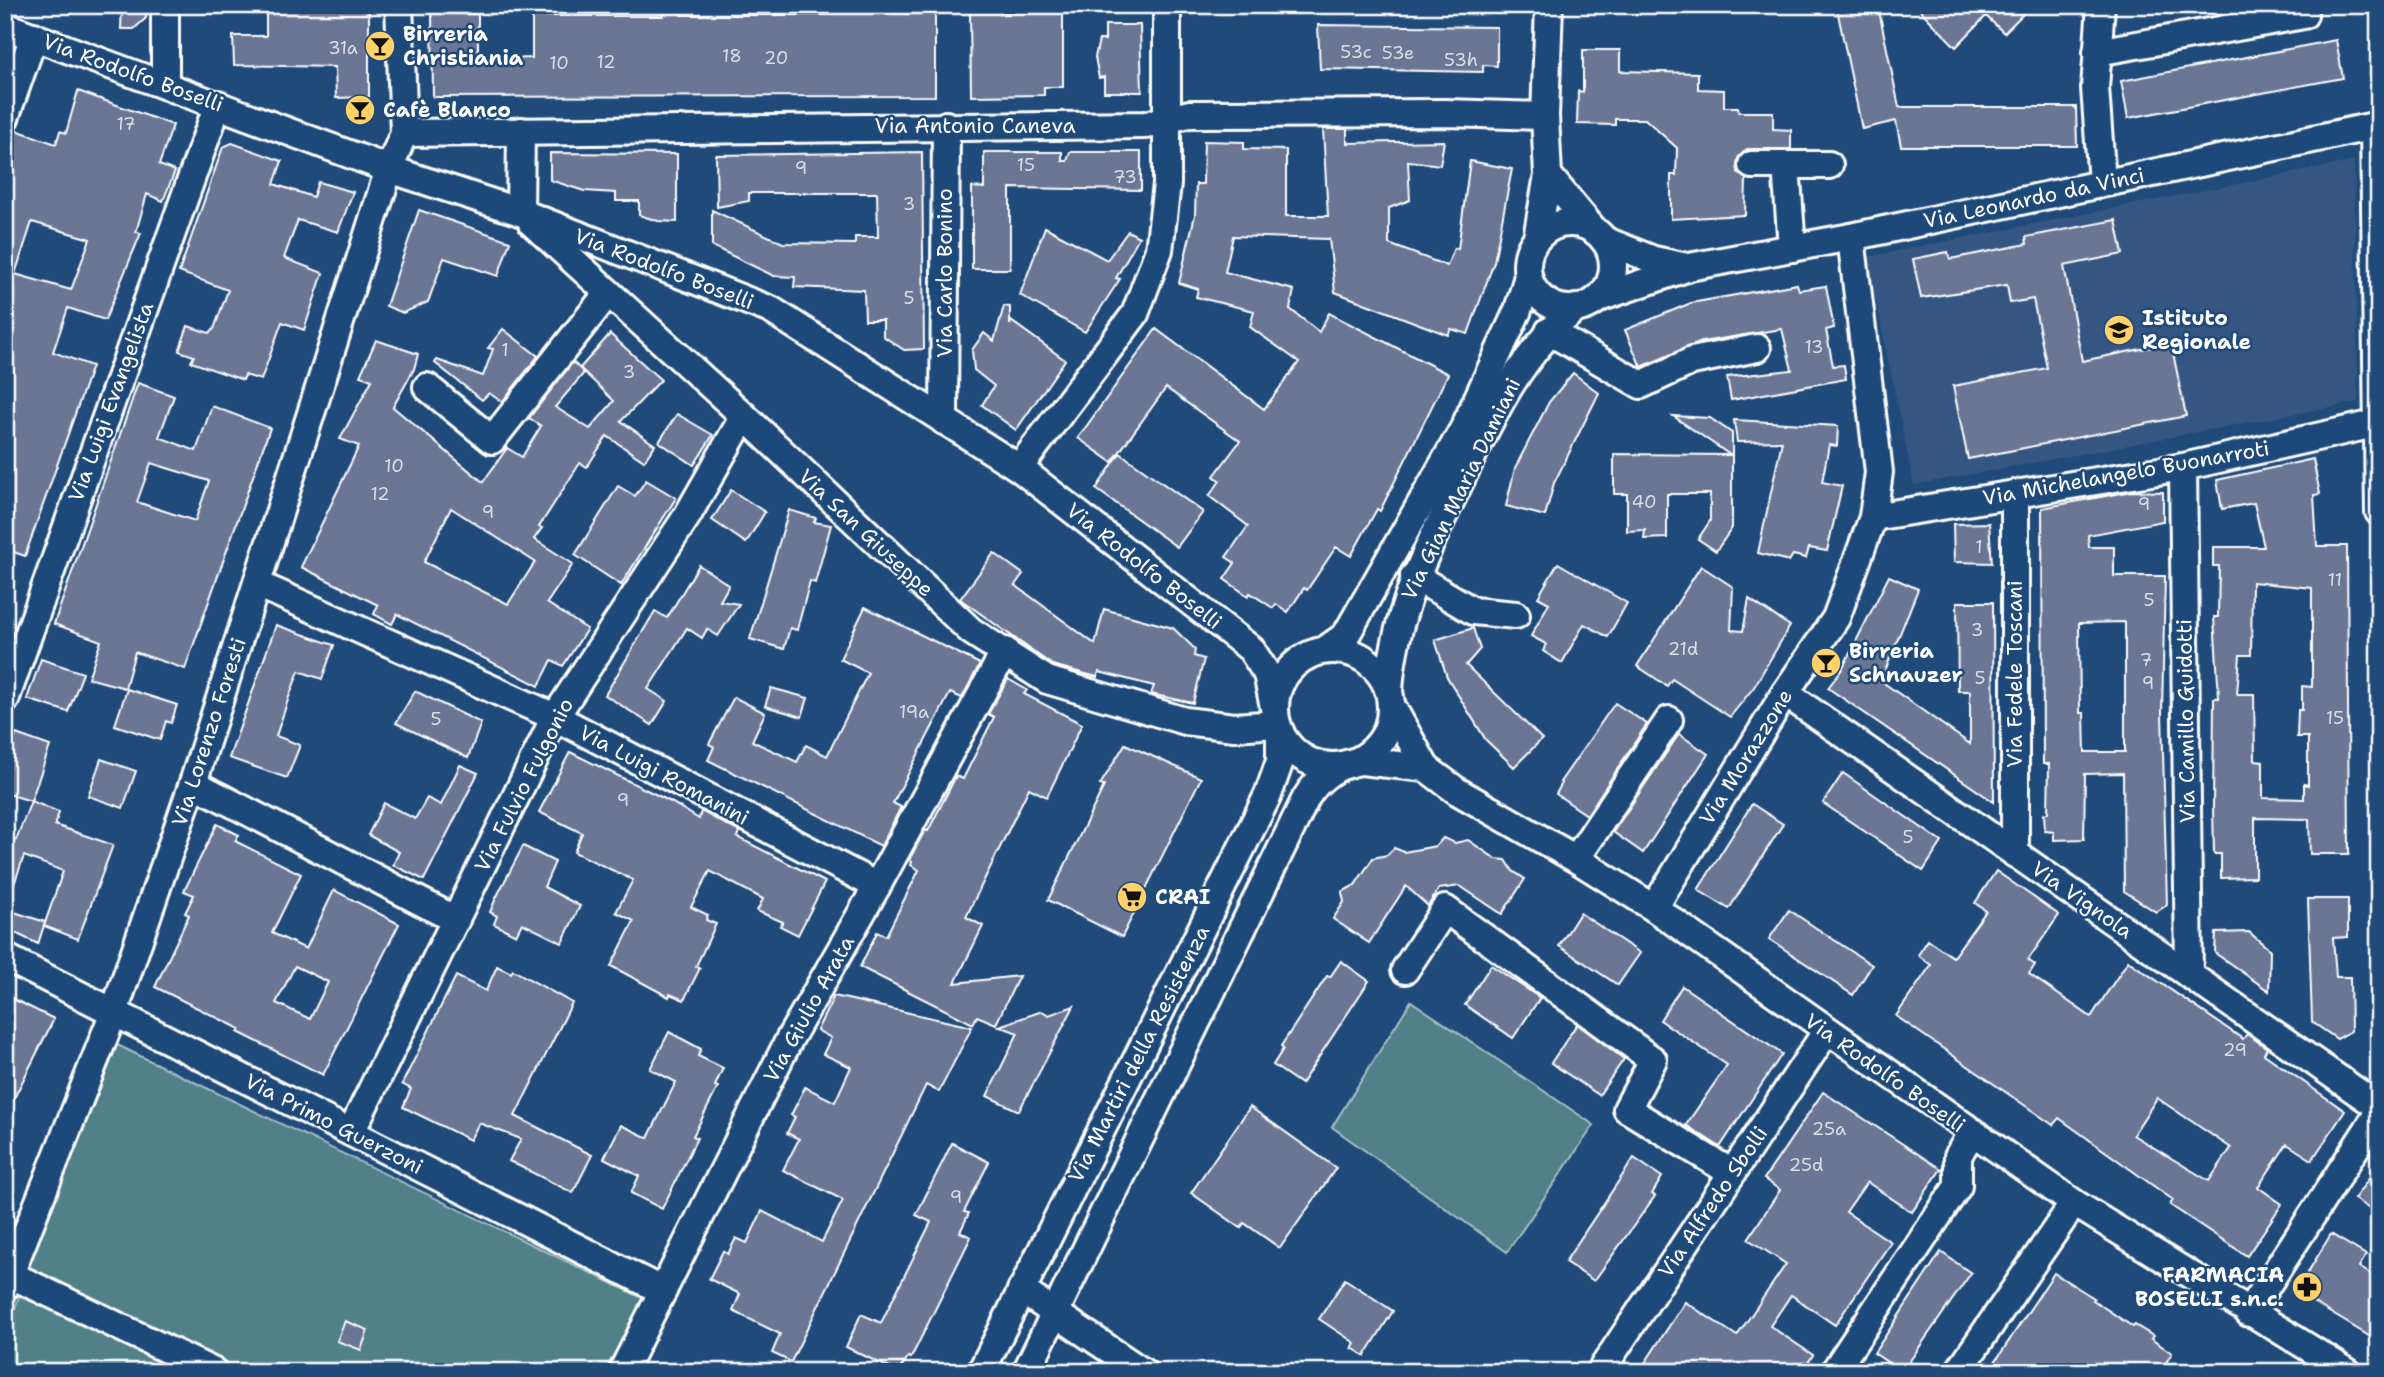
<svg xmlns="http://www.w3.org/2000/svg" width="2384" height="1377" font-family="'Shantell Sans',sans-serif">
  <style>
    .built { fill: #365782 }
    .green { fill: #518089; stroke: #a8c0c4; stroke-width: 2 }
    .building { fill: #6b7694; stroke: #fff; stroke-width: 2; fill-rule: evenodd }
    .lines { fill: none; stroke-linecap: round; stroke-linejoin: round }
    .minor-casing { stroke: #fff; stroke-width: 32 }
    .minor { stroke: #1f4a7a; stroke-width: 26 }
    .labels { text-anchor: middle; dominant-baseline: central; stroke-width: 5; stroke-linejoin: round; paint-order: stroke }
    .number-label { font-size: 18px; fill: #dadde4 }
    .poi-label { font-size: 21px; font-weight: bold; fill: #fff; stroke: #1f4a7a; text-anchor: start }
    .street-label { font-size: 21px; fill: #fff; stroke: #1f4a7a }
  </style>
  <rect width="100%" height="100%" fill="#1f4a7a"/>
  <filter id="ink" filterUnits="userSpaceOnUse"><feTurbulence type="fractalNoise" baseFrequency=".0143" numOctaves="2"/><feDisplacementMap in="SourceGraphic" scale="14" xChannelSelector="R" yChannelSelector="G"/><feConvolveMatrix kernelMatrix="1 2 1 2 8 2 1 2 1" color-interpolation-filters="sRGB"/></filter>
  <g filter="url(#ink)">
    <path class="built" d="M2354 161 2358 402 1914 485 1867 257Z"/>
    <g class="green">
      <path d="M1411 1001 1594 1125 1507 1252 1332 1127Z"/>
      <path d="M109 1041 655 1304 622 1372H5V1340L23 1283Z"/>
    </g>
    <g class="building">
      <path d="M122 5H146V18L134 29H121Z"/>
      <path d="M369 5V97L336 98 335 67 234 65 233 36H266V6Z"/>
      <path d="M663 5H681V15H831V11L935 14V96L433 97 432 13 478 14V60L532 58V16H663Z"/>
      <path d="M1040 5H1063V87H1044V95L971 96 970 12H1040Z"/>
      <path d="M1915 5H2032L2004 33 1986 16 1956 47Z"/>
      <path d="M1878 6 1899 107H2076L2077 146H1901L1896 121 1862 129 1837 9Z"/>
      <path d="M1105 25H1140L1142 92H1104V77L1099 78 1095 57 1099 40H1105Z"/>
      <path d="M1318 25 1497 27V66L1483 65V72L1320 69Z"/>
      <path d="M2336 40 2343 78 2128 118 2121 81Z"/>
      <path d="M1583 50H1620V71L1698 73V89L1724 90V107H1738L1739 112H1773V129L1791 130V149H1747L1738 158V172L1746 179 1745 215 1671 219V175H1676L1677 148 1645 119H1615V125L1577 124 1578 91 1583 92Z"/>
      <path d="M78 91 173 125 159 165 175 171 163 201 147 194 136 232 141 233 105 320 68 308 53 352 92 366 25 556 5 549V189L14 164 5 162V133L16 130 56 144 60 131 66 133ZM32 222 90 239 71 290 15 274Z"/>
      <path d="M1323 129H1347V143L1444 141 1440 165 1408 161 1410 200 1389 208V244L1447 266 1454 248 1458 249 1470 161 1512 169 1494 262 1468 334 1451 329 1448 335 1335 292 1329 239 1233 236 1225 272 1294 290 1290 309 1319 332 1329 313 1448 374 1380 511 1377 509 1351 556 1336 547 1307 590 1304 588 1288 612 1276 604 1273 608 1250 593 1248 596 1224 579 1235 563 1226 557 1248 526 1209 496 1220 481 1214 476 1240 441 1166 388 1112 462 1078 438 1156 329 1264 409 1299 362 1250 327 1254 311 1196 297 1198 289 1179 283 1195 215 1196 184H1203L1204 141 1244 142V149L1286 150V216H1328Z"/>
      <path d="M232 143 282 161 274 184 313 197 318 182 353 192 338 232 298 220 284 258 323 273 304 330 282 322 261 380 245 375 243 380 191 362 194 356 179 351 188 326 209 333 214 329 228 290 179 272 223 147Z"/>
      <path d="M922 152 924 349 904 350 883 336V320H865L864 290 794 287 795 277 774 276 712 246V210L783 243 855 244V237H878L877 193H749V201L717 207 716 155Z"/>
      <path d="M984 152H1062V161H1067L1070 152H1141V190L1010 188V269H972V187L984 188Z"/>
      <path d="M550 153 677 154V222L658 221 639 215V201H616V193L584 191 550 180Z"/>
      <path d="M419 210 510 241 498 276 444 258 428 302 403 313 386 306Z"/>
      <path d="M2116 220 2123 254 2064 266 2082 361 2171 343 2186 416 1968 459 1953 386 2047 368 2033 299 2010 303 2007 285 1921 298 1913 259 1948 252 1950 259 2027 244 2026 237Z"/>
      <path d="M1045 227 1107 260 1128 231 1139 237 1116 278 1120 279 1085 332 1020 295Z"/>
      <path d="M1797 284 1799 290 1826 286 1834 328 1826 330 1833 366 1844 365 1846 379 1731 400 1727 377 1792 370 1782 329 1702 342 1641 367 1625 330 1691 303Z"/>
      <path d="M1004 306 1010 307V325L1011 321 1065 360 1016 430 982 405 994 386 974 370 972 350 984 333 994 341Z"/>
      <path d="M503 329 538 356 502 402 489 393 482 400 435 363 437 360 483 376 493 349 488 348Z"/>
      <path d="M610 334 661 380 621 421 655 445 644 461 607 436 587 467 580 463 539 527 542 528 534 539 573 564 547 603 587 629 563 666 552 660 539 686 397 614 392 624 374 614 378 605 301 567 359 446 340 439 372 380 360 376 376 340 418 354 414 369 393 407 483 482 507 448 522 457 541 426 529 418 573 362 584 373 555 407 590 429 614 401 580 368ZM451 508 535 562 508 604 424 562Z"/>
      <path d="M1573 373 1599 393 1554 483 1545 516 1506 506 1515 468 1549 402Z"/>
      <path d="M138 383 174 396 159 437 196 451 212 406 270 428 185 669 135 652 125 688 88 678 101 641 54 624ZM151 463 209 481 195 521 137 502Z"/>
      <path d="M677 414 713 435 694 465 659 442Z"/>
      <path d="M1673 416 1710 418 1732 433V528L1716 551 1698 539 1710 521V494H1667V538L1644 539 1645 530 1627 531V494H1614V454L1730 455Z"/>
      <path d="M1734 420 1838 426 1837 446 1829 445 1822 482 1842 486 1827 551 1809 548 1806 558 1793 555 1789 561 1758 553 1782 441 1737 442Z"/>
      <path d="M1120 453 1203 512 1177 547 1096 489Z"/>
      <path d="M2313 459 2320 494 2314 495 2317 546H2347L2349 854H2310L2309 819 2255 818V877L2221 878V854H2214L2213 807 2214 698H2219L2214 617H2218L2219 566H2213V547H2264L2254 503 2222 509 2217 480ZM2252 582 2312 588V687L2302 686V710H2298L2297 737H2308V785L2304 784V799L2263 798V761L2255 760 2254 694H2237L2240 655H2251Z"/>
      <path d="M646 480 676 498 621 585 575 555 618 486 635 496Z"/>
      <path d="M731 490 765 512 746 543 712 520Z"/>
      <path d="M2132 491 2163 492V521L2088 535 2089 547H2114V576H2165L2162 713 2167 905 2156 912 2124 891 2123 773 2085 774 2084 839 2054 840V832L2045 831 2044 814 2048 813 2049 764H2043L2042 508ZM2125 622V752H2085L2084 713H2080L2079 623Z"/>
      <path d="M789 510 816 518 814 522 831 525 815 583 810 581 797 630 790 628 784 649 750 639Z"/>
      <path d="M1989 523 1992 563 1954 562 1953 524Z"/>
      <path d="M994 553 1023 574 1015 585 1095 644 1104 609 1173 628 1195 649 1194 656 1204 659 1193 703 1151 694 1154 686 1099 672 1097 677 1052 665 960 599Z"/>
      <path d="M1558 563 1627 603 1608 637 1584 624 1562 663 1543 651 1546 644 1531 636 1549 603 1538 597Z"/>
      <path d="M699 565 729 585 720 601 739 604 718 636 707 629 702 638 687 628 648 689 667 701 652 725 605 695 655 611 667 618Z"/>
      <path d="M1701 566 1733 587 1731 630 1743 631 1749 599 1790 626 1754 687 1730 717 1672 679 1667 686 1637 666Z"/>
      <path d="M1889 576 1918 589 1881 681 1970 744V691H1958L1957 602H1993L1994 802 1828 688 1842 669Z"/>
      <path d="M865 607 980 664 962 698 950 693 893 803 901 807 881 846 708 760 714 747 709 744 734 697 765 713 752 741 797 762 806 745 827 756 868 673 840 659Z"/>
      <path d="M276 625 334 645 322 679 299 671 289 697 276 736 300 745 287 778 229 758Z"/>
      <path d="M1473 628 1480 649 1466 665 1542 739 1514 767 1486 740 1447 677 1435 640Z"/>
      <path d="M41 659 83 673 68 712 27 699Z"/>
      <path d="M1008 679 1027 690 1024 694 1082 724 1047 797 1029 788 966 917 983 926 955 983 1019 976 996 1024 977 1016 973 1024 860 967 877 932 886 936 919 870 911 865 912 862 909 860 925 830 928 831 956 776 963 779 994 717 988 714Z"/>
      <path d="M771 688 808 698 802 717 765 706Z"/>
      <path d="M127 689 177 705 171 723 166 721 160 740 115 725Z"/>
      <path d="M415 691 481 723 468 758 396 723Z"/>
      <path d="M1615 703 1647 724 1587 815 1556 794 1562 783 1560 782Z"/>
      <path d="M16 734 50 746 31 801 5 793V765Z"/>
      <path d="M1679 734 1708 754 1643 853 1613 832Z"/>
      <path d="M1125 744 1201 778 1122 937 1048 900 1104 786 1100 785Z"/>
      <path d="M570 752 671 802 699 819 701 811 740 832 737 837 825 882 798 935 780 926 783 922 757 911 763 899 710 871 691 907 708 915 706 920 716 924 696 966 700 968 684 1000 670 994 669 997 611 966 634 921 616 912 633 880 574 852 582 833 539 812Z"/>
      <path d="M101 759 136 771 123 808 88 796Z"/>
      <path d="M460 765 478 773 424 880 393 865 399 852 368 835 384 803 415 819 427 798 441 805Z"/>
      <path d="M1843 773 1942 842 1923 871 1823 803Z"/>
      <path d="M31 801 59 812 55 825 113 845 78 939 44 926 63 871 24 856 8 901 5 900V837L16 840Z"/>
      <path d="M1752 804 1783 824 1729 909 1698 890Z"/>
      <path d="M217 824 239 835 235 841 301 874 272 933 306 949 334 890 399 924 323 1075 238 1032 240 1029 155 987 189 915 185 913 194 895 184 891ZM295 966 328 982 310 1019 276 1003Z"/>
      <path d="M1443 838 1455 843 1468 840 1496 859 1506 860 1513 871 1525 879 1502 914 1460 886 1439 889 1428 906 1406 886 1369 943 1333 919 1344 902 1342 892 1355 885 1373 858 1387 855 1394 848 1404 852 1436 846Z"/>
      <path d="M523 846 555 862 544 887 580 906 562 943 522 923 516 935 494 924 497 916 490 912 496 898Z"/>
      <path d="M1996 871 2059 915 2028 960 2035 965 2029 974 2091 1017 2128 961 2243 1039 2247 1034 2267 1048 2264 1054 2345 1111 2312 1160 2287 1144 2258 1187 2282 1204 2247 1256 2170 1205 2173 1200 2059 1118 2053 1125 1896 1016 1931 965 1918 955 1928 940 1953 957 1986 911 1975 903ZM2157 1098 2231 1148 2209 1181 2133 1135Z"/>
      <path d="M2308 899H2348V937L2333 938 2336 977H2350L2351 1031 2337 1039 2312 1022Z"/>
      <path d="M5 909 45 922 38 944 5 928Z"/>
      <path d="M1789 910 1872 965 1853 995 1769 939Z"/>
      <path d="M1580 913 1640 953 1618 985 1559 946Z"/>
      <path d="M2249 932 2270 950 2269 991 2215 953 2216 933Z"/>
      <path d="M1341 961 1369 981 1301 1084 1273 1065 1283 1049 1281 1046 1327 976 1330 977Z"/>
      <path d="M1491 965 1540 998 1513 1038 1465 1005Z"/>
      <path d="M497 966 511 973 513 970 572 1003 515 1116 592 1155 573 1193 509 1161 521 1139 479 1123 470 1140 403 1107 411 1089 402 1084 456 976 486 991Z"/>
      <path d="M1682 986 1782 1054 1720 1147 1686 1125 1727 1065 1660 1020Z"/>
      <path d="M5 995 54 1019 5 1116Z"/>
      <path d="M834 996 972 1027 939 1092 926 1085 791 1362 772 1353 780 1334 733 1311 740 1294 709 1279 723 1251 728 1254 736 1238 747 1243 762 1211 822 1242 843 1200 783 1170 799 1139 787 1133 795 1117 791 1115 805 1087 835 1102 851 1067 823 1054 831 1038 817 1030Z"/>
      <path d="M1074 1006 1019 1111 987 1096 1018 1033 999 1026 1042 1011 1049 1015Z"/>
      <path d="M1577 1024 1624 1059 1599 1095 1551 1063Z"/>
      <path d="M669 1032 701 1049 698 1056 723 1068 715 1086 718 1087 693 1136 697 1138 662 1209 631 1193 639 1176 604 1158 621 1125 648 1138 676 1082 650 1069Z"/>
      <path d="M1823 1092 1941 1169 1912 1212 1867 1182 1846 1212 1891 1242 1835 1325 1791 1295 1770 1326 1813 1355 1802 1372H1639L1685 1302 1737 1336 1786 1264 1748 1239 1780 1190 1764 1179Z"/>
      <path d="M1250 1107 1336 1168 1280 1248 1244 1223 1241 1228 1191 1193Z"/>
      <path d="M952 1143 989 1162 964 1212 969 1213 960 1232 971 1237 911 1358 908 1357 898 1372 846 1347 861 1314 881 1323 931 1222 916 1215Z"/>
      <path d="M1634 1158 1662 1177 1652 1194 1655 1196 1594 1281 1565 1262Z"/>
      <path d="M2379 1165V1215L2354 1199Z"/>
      <path d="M2331 1234 2366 1255 2359 1267 2379 1279V1342L2296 1292Z"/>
      <path d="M1941 1252 1971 1273 1902 1372 1874 1353Z"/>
      <path d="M2054 1273 2094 1298 2093 1300 2133 1327 2135 1325 2153 1336 2151 1339 2172 1353 2160 1372H2010L1995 1362Z"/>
      <path d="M1345 1279 1393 1311 1365 1356 1352 1348 1355 1343 1319 1319Z"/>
      <path d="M345 1321 368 1330 361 1350 337 1341Z"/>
    </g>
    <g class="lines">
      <g class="minor-casing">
        <g id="minor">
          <path d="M2101 5 2095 88 2102 183"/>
          <path d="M5 26 389 169 520 212 771 310 1019 468 1251 649 1267 674 1275 712"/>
          <path d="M2097 52 2304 15 2303 5"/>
          <path d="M165 85V5"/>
          <path d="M5 118 34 36"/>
          <path d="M2374 126 2379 512"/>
          <path d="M404 133 1146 125 1189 114 1446 113 1545 116"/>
          <path d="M1752 165H1829"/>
          <path d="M1786 165 1792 248"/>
          <path d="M1548 175 1593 229"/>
          <path d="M520 212 521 131"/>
          <circle cx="1570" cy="266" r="43"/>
          <path d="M532 223 744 416 971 631 1047 680 1185 721 1234 727 1277 724"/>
          <path d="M1537 238 1548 175 1545 116 1549 5"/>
          <path d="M1604 240 1654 260 1687 267"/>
          <path d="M1599 298 1689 267 1851 237 2379 125"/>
          <path d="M1549 331 1641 385 1692 361 1757 348"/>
          <path d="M427 387 492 440 608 293"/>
          <path d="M944 421 946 125"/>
          <path d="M2183 467 2189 975"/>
          <path d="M1019 468 1135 314 1159 250 1167 184V5"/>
          <path d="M2015 495V854"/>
          <path d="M1873 517 2183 467 2379 423"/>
          <path d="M1414 576 1473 611 1516 615"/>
          <path d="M257 584 555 717 877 886"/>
          <path d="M1325 650 1346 635 1464 428 1518 310 1528 276"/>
          <circle cx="1333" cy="708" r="58"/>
          <path d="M1389 691C1393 618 1424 555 1456 490 1489 422 1517 357 1576 308"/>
          <path d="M1785 693 2379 1107"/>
          <path d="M5 700 218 104"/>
          <path d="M1391 705 1426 768"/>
          <path d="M193 783 456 920"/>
          <path d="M1576 859 1669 720"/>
          <path d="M1654 908 1785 693 1836 618 1873 517 1879 472 1851 237"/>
          <path d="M5 957 663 1291"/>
          <path d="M1405 970 1445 909 1653 1060 1627 1109 1732 1173"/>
          <path d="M351 1132 555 717 687 516 744 416"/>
          <path d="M5 1272 214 1372"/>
          <path d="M5 1287 114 1012 193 783 389 169 404 133 399 5"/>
          <path d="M1021 1290 1143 1372"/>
          <path d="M2249 1313 2379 1112"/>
          <path d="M622 1372 790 1038 877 886 1005 651"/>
          <path d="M981 1372 1268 795 1280 761V731"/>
          <path d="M1026 1372 1306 798C1317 779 1339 762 1361 761L1426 768 1457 791 1576 859 1654 908 2074 1203 2348 1372"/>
          <path d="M1600 1372 1826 1032"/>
          <path d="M1834 1372 1958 1186V1156L1971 1133"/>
          <path d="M1958 1372 2074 1203"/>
        </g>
      </g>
      <use href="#minor" class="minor"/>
    </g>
  </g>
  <defs>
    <g id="bar-disc" transform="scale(1.575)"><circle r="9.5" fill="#ffd166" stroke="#1f4a7a"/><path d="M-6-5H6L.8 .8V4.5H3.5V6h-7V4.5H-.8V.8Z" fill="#111"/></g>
    <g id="school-disc" transform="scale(1.575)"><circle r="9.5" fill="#ffd166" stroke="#1f4a7a"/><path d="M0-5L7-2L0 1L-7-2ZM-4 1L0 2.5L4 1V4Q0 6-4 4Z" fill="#111"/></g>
    <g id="supermarket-disc" transform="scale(1.575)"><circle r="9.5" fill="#ffd166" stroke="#1f4a7a"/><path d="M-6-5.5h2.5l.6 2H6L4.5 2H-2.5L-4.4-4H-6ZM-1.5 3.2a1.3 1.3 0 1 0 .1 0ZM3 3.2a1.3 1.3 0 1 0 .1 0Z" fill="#111"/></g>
    <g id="pharmacy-disc" transform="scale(1.575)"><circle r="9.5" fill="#ffd166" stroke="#1f4a7a"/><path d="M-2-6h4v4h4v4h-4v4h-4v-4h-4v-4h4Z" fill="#111"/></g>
  </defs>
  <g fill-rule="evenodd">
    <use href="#bar-disc" x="380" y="46"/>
    <use href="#bar-disc" x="360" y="110"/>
    <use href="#school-disc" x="2119" y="330"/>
    <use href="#bar-disc" x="1826" y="663"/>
    <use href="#supermarket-disc" x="1132" y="897"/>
    <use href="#pharmacy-disc" x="2307" y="1287"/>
  </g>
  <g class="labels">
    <g class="number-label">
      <text x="343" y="48">31a</text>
      <text x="1356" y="52">53c</text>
      <text x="1398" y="53">53e</text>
      <text x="732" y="56">18</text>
      <text x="776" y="58">20</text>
      <text x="1461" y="60">53h</text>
      <text x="606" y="62">12</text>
      <text x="559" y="63">10</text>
      <text x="126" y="124">17</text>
      <text x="1026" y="165">15</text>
      <text x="801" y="168">9</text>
      <text x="1125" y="177">73</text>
      <text x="909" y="204">3</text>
      <text x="909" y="298">5</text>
      <text x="1814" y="347">13</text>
      <text x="505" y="350">1</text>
      <text x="629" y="372">3</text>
      <text x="394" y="466">10</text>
      <text x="380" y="494">12</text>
      <text x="1644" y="502">40</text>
      <text x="2144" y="504">9</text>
      <text x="488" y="512">9</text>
      <text x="1979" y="547">1</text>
      <text x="2335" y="580">11</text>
      <text x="2149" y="600">5</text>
      <text x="1977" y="630">3</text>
      <text x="1683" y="649">21d</text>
      <text x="2146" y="660">7</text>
      <text x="1980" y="678">5</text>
      <text x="2148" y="683">9</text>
      <text x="914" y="712">19a</text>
      <text x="2335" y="718">15</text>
      <text x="436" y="719">5</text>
      <text x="623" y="800">9</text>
      <text x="1908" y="837">5</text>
      <text x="2235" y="1050">29</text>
      <text x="1829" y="1129">25a</text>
      <text x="1806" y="1165">25d</text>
      <text x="956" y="1197">9</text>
    </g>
    <g class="poi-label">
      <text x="403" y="34">Birreria<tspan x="403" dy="24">Christiania</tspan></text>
      <text x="383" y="110">Cafè Blanco</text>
      <text x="2142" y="318">Istituto<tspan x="2142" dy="24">Regionale</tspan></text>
      <text x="1849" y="651">Birreria<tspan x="1849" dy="24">Schnauzer</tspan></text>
      <text x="1155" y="897">CRAI</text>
      <text x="2284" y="1275" text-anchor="end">FARMACIA<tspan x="2284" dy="24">BOSELLI s.n.c.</tspan></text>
    </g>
    <g class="street-label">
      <text transform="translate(133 73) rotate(20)">Via Rodolfo Boselli</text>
      <text x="975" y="126">Via Antonio Caneva</text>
      <text transform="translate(2034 198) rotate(-12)">Via Leonardo da Vinci</text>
      <text transform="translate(664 269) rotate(21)">Via Rodolfo Boselli</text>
      <text transform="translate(945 273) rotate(-90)">Via Carlo Bonino</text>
      <text transform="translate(111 402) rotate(-70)">Via Luigi Evangelista</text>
      <text transform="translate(2126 473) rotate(-10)">Via Michelangelo Buonarroti</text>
      <text transform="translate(1461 489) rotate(-64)">Via Gian Maria Damiani</text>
      <text transform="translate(866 533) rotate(43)">Via San Giuseppe</text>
      <text transform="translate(1144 566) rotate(38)">Via Rodolfo Boselli</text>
      <text transform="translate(2015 674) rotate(-90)">Via Fedele Toscani</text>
      <text transform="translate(2186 721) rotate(-91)">Via Camillo Guidotti</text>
      <text transform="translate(209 732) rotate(-72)">Via Lorenzo Foresti</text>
      <text transform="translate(1746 757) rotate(-58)">Via Morazzone</text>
      <text transform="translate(664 775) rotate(28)">Via Luigi Romanini</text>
      <text transform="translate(524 785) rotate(-63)">Via Fulvio Fulgonio</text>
      <text transform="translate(2082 900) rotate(35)">Via Vignola</text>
      <text transform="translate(809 1009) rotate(-61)">Via Giulio Arata</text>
      <text transform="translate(1139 1054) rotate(-63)">Via Martiri della Resistenza</text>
      <text transform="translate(1885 1073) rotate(35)">Via Rodolfo Boselli</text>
      <text transform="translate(334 1124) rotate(27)">Via Primo Guerzoni</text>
      <text transform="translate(1713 1202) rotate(-56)">Via Alfredo Sbolli</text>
    </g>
  </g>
  <rect width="2384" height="1377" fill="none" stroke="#1f4a7a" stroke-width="28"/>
  <rect x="14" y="14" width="2356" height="1349" fill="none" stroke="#fff" stroke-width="2.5" filter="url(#ink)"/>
</svg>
